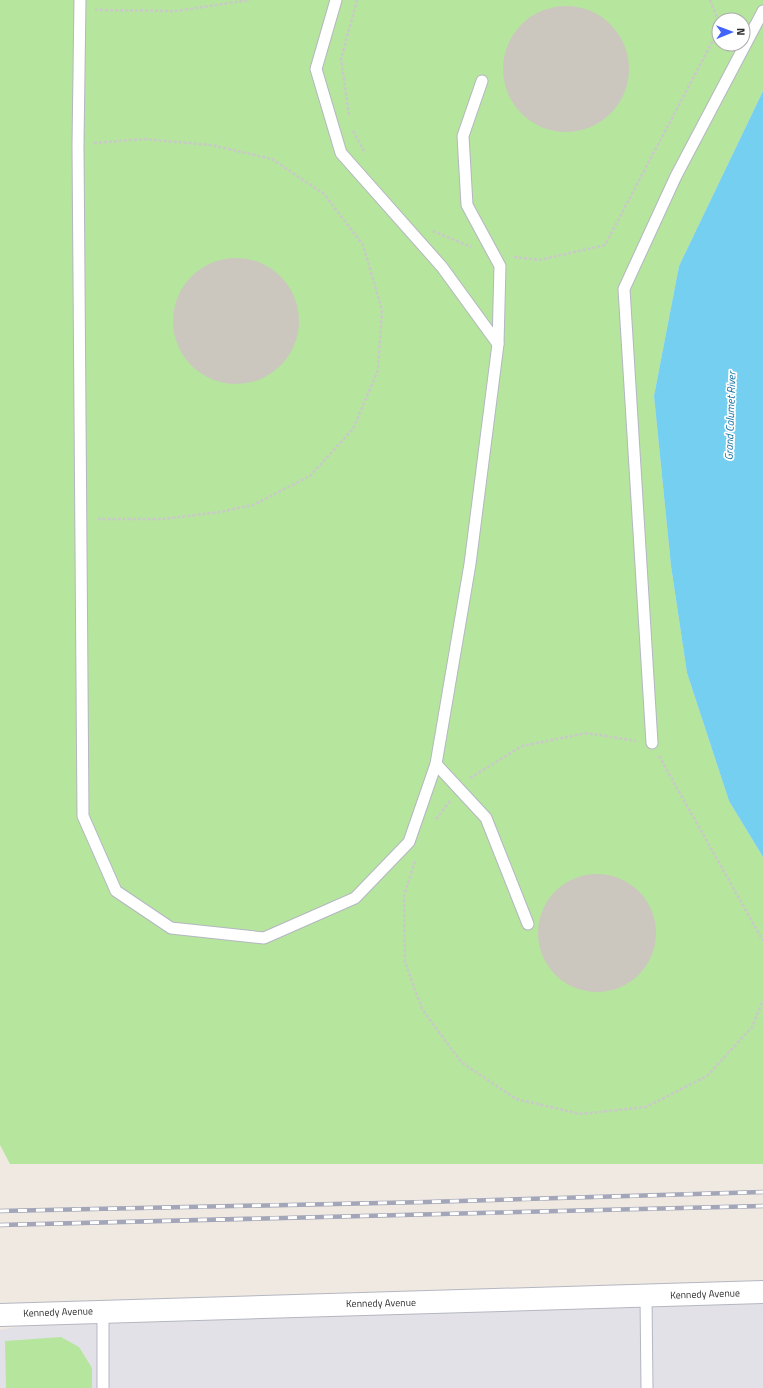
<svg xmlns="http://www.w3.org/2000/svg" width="763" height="1388" font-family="'Titillium Web',sans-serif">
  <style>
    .industrial { fill: #e3e1e8 }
    .green { fill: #b6e59e; fill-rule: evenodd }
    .water { fill: #75cff0 }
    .building { fill: #cbc7bf }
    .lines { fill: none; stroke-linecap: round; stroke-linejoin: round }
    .lane-casing { stroke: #b4b7c1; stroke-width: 13 }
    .secondary-casing { stroke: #b4b7c1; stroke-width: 24 }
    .path { stroke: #c9c9c9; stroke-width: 2.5; stroke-dasharray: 3 2; stroke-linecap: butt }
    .lane { stroke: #fff; stroke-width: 11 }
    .secondary { stroke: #fff; stroke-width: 22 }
    .rail-casing { stroke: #a3a6b8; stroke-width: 4.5 }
    .rail { stroke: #fff; stroke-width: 3; stroke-dasharray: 9; stroke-linecap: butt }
    .labels { text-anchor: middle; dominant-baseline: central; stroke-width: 3.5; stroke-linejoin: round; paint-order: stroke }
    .street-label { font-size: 10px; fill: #2e2e2e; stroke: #fff }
    .water-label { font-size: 11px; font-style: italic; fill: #0d6fa3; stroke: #fff }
  </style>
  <rect width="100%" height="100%" fill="#efe9e1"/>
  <path class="industrial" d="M763 1292V1388H0V1330L103 1311Z"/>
  <g class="green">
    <path d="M0 0H763V91L679 266 654 396 671 566 687 673 729 801 763 857V1164H10L0 1145ZM719 20H743V44H719Z"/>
    <path d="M61 1337 79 1347 92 1368V1388H6L5 1341Z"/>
  </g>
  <path class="water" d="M763 91V857L729 801 687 673 671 566 654 396 679 266Z"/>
  <g class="building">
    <circle cx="566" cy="69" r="63"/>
    <circle cx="236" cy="321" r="63"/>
    <circle cx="597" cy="933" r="59"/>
  </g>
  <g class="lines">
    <g class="lane-casing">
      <g id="lane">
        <path d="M80 0 78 145 83 816 116 891 171 928 264 938 355 898 409 842 436 764 470 564 498 344 500 266 467 205 463 136 482 81"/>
        <path d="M336 0 316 69 341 153 442 267 498 344"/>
        <path d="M652 743 624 289 676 176 763 11"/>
        <path d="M436 764 486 818 528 924"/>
        <path d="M646 1297 647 1388"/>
        <path d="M103 1311V1388"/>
      </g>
    </g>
    <g class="secondary-casing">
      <path id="secondary" d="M0 1315 763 1292"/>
    </g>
    <g class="path">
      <path d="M710 0 719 22"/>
      <path d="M95 10 176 11 250 0"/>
      <path d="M349 115 341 59 357 0"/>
      <path d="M353 131 364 151"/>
      <path d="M94 143 144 139 211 145 272 159 324 194 363 245 382 310 378 370 353 429 310 476 253 505 220 512 163 519H98"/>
      <path d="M433 231 471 247"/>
      <path d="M514 257 540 260 605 245 719 29"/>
      <path d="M659 756 763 941"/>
      <path d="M470 778 522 746 587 733 636 741"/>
      <path d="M436 819 450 801"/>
      <path d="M415 861 404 896 405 962 422 1009 461 1062 516 1099 580 1114 646 1107 707 1076 752 1027 763 1000"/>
    </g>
    <use href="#lane" class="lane"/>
    <use href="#secondary" class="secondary"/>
    <g class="rail-casing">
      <g id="rail">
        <path d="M0 1211 427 1202 763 1192"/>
        <path d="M0 1225 763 1206"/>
      </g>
    </g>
    <use href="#rail" class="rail"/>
  </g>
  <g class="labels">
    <g class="street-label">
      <text transform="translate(705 1294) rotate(-2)">Kennedy Avenue</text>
      <text transform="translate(381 1303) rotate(-1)">Kennedy Avenue</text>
      <text transform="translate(58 1312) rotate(-2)">Kennedy Avenue</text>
    </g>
    <g class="water-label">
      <text transform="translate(730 416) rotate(-88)">Grand Calumet River</text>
    </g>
  </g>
  <g transform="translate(731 32) rotate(89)"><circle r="19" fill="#ffffff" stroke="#ababab"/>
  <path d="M0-3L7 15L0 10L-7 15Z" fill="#4264fb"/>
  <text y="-6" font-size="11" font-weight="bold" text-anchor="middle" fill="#2e2e2e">N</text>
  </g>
</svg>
